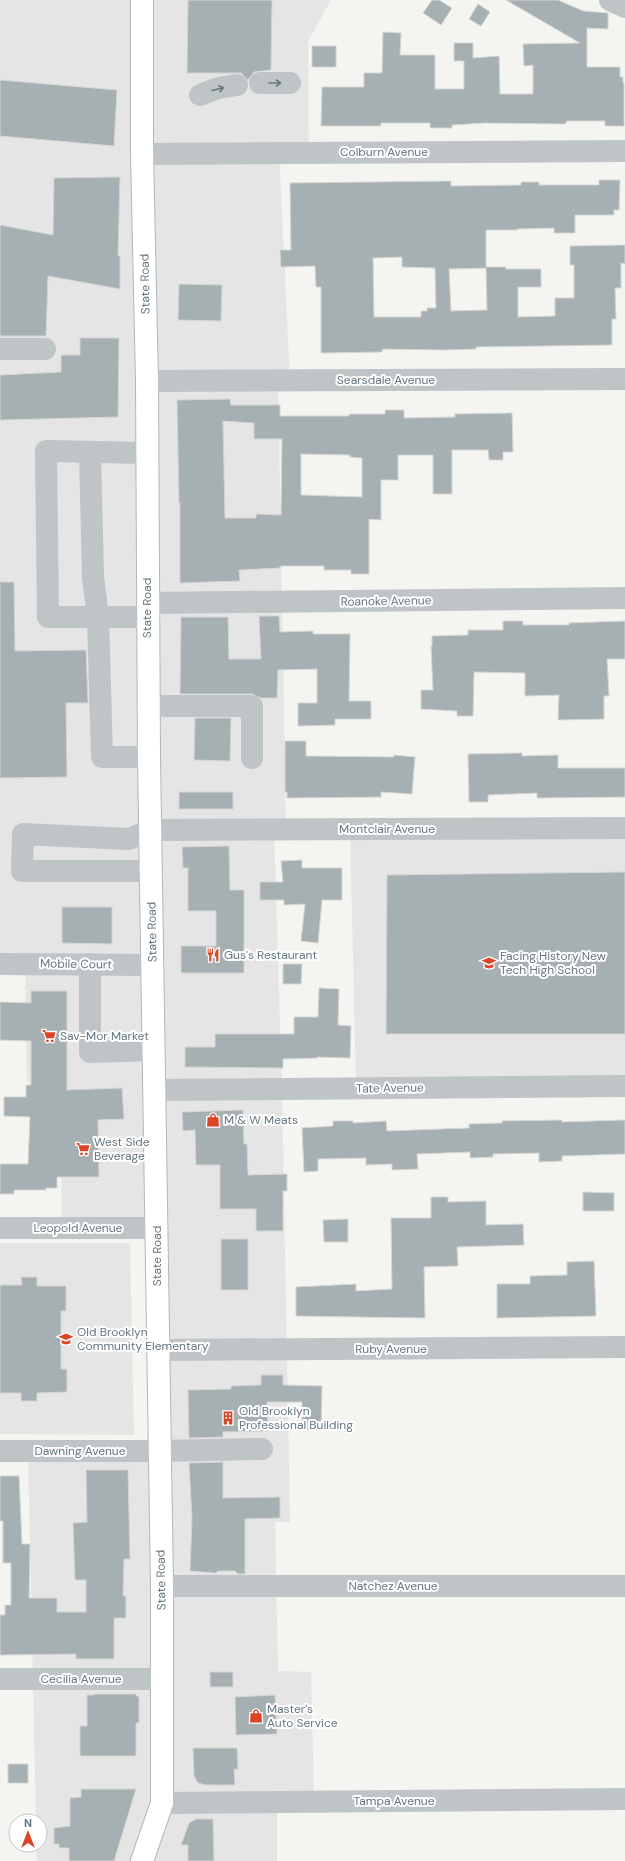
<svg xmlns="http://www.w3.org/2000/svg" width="625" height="1861" font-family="'DM Sans',sans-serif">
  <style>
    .built { fill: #e4e5e4 }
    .building { fill: #a6afb2; stroke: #d5d5d3; fill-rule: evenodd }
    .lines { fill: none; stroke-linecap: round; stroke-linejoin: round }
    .major-casing { stroke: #b2b7ba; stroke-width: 24 }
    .minor { stroke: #bfc4c6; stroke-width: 22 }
    .major { stroke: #fff; stroke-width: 22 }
    .oneway { stroke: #647680 }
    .labels { text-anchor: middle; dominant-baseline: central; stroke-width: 4; stroke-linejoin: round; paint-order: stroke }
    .street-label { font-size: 12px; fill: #647680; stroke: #fff }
    .poi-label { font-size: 12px; fill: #647680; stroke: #fff; text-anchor: start }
  </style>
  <rect width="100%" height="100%" fill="#f4f4f0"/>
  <g class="built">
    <path d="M0 0H331L308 41 309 153H279L290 381H278L286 830H274L282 1089 290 1522H275L278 1671 311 1672 314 1802H277V1861H37L36 1845H40V1821H36L28 1451H159L157 1228H62L60 1083 27 1082 25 964H0Z"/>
    <path d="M625 828V1086L356 1088 350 829Z"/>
    <path d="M0 1243H130L134 1435 0 1434Z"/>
  </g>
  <g class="building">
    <path d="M188 0H272L271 70 254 72 248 80 241 73H187Z"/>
    <path d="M432 0H439L452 8 441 25 423 13Z"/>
    <path d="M506 0H558L583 11 608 13V29L587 28V67H620V77H623V83H624V126H605V121H567L565 124 484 123 452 125V128H430V123H381V126H321L322 87H364V73H382L383 32 401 33 400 55H435V89H464V61H454V43H473V58L499 56 500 94H533V65L524 66 523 44 580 43Z"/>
    <path d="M478 4 490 12 481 26 469 19Z"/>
    <rect x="312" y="46" width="24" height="21"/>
    <path d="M0 80 117 90 114 146 0 136Z"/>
    <path d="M120 177 118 256H120V289L48 276 46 336H0V225L53 235 54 178Z"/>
    <path d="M599 180H620L619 210H614V215H575V233H554V228L517 229V230H486V267H506V269H541V287H518V317L555 316V298H574V265H570V246L625 245V264L621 263V288H615L616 319H612V345L476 347V349L446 350 383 349 382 352 321 353V287H316L315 266 281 267 280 250H291L290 183 451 181V186L521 185V182H539V185H599ZM402 257V267L435 268 436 308H427V311H421V317H374L373 258ZM486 268 487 310 451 311 449 269Z"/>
    <path d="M179 284 222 285 221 321 178 320Z"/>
    <path d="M80 338H119L118 417 0 420V375L61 372V355H80Z"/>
    <path d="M230 399 231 405H280V416H349V414H385V410H404V418L455 417V414L512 413 513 452H503V460H489L488 450H452V494H433V455H398V480H381V520L369 519V574H351V570H324V566H280V568L239 570 240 581 180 583V503H179L177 400ZM223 421 254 423V439H282L281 515 256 514V518H225ZM301 454 350 455V457L362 458V497L301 495Z"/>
    <path d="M0 582H14L15 651 86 650 88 703H66L67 777 0 778Z"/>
    <path d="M259 616H279L280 632 313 631V634H350L349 701H371V719H335V725L298 726V703H317V669L278 670 277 698H261L252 694H180L181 617H228L229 659H261Z"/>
    <path d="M503 621H523V625H569V623L625 621V659H607L609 696H604V719L558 720 559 695 525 696V673L474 672 473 716H457V711L421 709V690H433L431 646H432V636L468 635V630H503Z"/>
    <path d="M195 718H231L230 761 194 760Z"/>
    <path d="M285 741H306V756L394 757V755L415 757 412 794 381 792V797L287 798V792H285Z"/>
    <path d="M522 753V756L558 755V768H625V797L537 798V793L488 795V802H469L468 754Z"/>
    <rect x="179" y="792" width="54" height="17"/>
    <path d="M229 846 230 890H244V973H181V946H216V911H188V868H183L182 847Z"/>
    <path d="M302 860V868H342V900H322L318 943 301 941 305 904 284 905V900H260V882H283L281 861Z"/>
    <path d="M625 872V1034H386L387 875Z"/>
    <path d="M62 907H112V944L62 943Z"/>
    <path d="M283 964H302L301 984H283Z"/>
    <path d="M319 988 339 989 338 1025 351 1026 350 1058 317 1057V1058L283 1059V1068L185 1067V1047H215V1034H294V1017H318Z"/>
    <path d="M31 991H67V1090L122 1088 124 1119 98 1120 99 1177H57V1188H46V1190H14V1194H0V1164H28L30 1117 4 1116V1097H26V1085H31V1041L0 1040V1002L31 1003Z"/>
    <path d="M243 1110 244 1144H247L248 1175 287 1174V1191H283V1231H256V1209H220V1165H196L195 1130 183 1131 182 1112Z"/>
    <path d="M562 1120V1122L625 1120V1154L562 1156V1161L539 1162V1153L493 1154V1157L470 1158V1152L417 1154 418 1169 392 1170V1164L366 1165V1158L318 1159V1171L304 1172 302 1128 333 1126V1121H353V1123L386 1121 387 1131 469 1128V1124L502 1123V1121Z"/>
    <path d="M583 1192 614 1193V1211H583Z"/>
    <path d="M431 1197H448V1202L486 1201V1225L523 1224 524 1245 457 1247 458 1266 424 1267 425 1318 296 1316V1287L356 1284V1291L392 1289 391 1218H431Z"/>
    <path d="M348 1219V1242H324L323 1220Z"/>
    <rect x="221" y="1239" width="27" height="51"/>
    <path d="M594 1261 596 1316 497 1318V1284H530V1276L567 1275V1262Z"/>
    <path d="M21 1277H37V1286H66V1311H61V1369H67V1392L37 1393V1401H21V1393H0V1285H22Z"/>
    <path d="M261 1375H283V1385L322 1386 321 1430H302V1402H267L268 1431 223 1432V1437L189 1438 188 1390 231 1389V1386L261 1385Z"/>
    <path d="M223 1462V1498L280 1497V1518L245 1519V1574H238L235 1571H218L216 1573 190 1571 192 1519 189 1463Z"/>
    <path d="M86 1470H128L130 1559H124L123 1596H126V1618H114V1659H76V1654L0 1655V1615H5V1605H11V1563H3V1521H0V1476H19L22 1544H30L29 1598H57V1612H86V1580H75L73 1523 87 1522Z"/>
    <rect x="210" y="1672" width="23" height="15"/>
    <path d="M94 1694H136V1696H139V1723H136V1756H80V1726H87V1695H94Z"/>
    <path d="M275 1695 277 1734 236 1735 235 1697Z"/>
    <path d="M193 1748H237L238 1769H234L235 1785H206L198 1783 194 1776Z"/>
    <rect x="8" y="1764" width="20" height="19"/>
    <path d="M81 1789H136L114 1861H69V1848H59V1844H54V1828L70 1826V1798L81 1797Z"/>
    <path d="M196 1819H213L214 1861H188V1845H181L189 1823Z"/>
  </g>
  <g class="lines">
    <g class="major-casing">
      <path id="major" d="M142 1861 162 1803V1586L149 757 147 381 142 154V0"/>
    </g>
    <g class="minor">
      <path d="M610 0 625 7"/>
      <path d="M260 83H290"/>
      <path d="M200 95 218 88 237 85"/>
      <path d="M142 154 625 151"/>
      <path d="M0 349H45"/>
      <path d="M147 381 625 379"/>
      <path d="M90 452 93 577 98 617H147"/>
      <path d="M147 453 46 451 48 617H98L102 757H149"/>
      <path d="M147 603 625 598"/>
      <path d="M148 706H252V758"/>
      <path d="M151 871H22L23 834 129 839 150 830 625 828"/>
      <path d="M0 964 152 965"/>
      <path d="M90 964V1052L154 1050"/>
      <path d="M155 1090 625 1086"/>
      <path d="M0 1228H157"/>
      <path d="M157 1350 625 1347"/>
      <path d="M0 1451H159L262 1449"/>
      <path d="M162 1586H625"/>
      <path d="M0 1679H161"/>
      <path d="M162 1803 625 1799"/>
    </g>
    <use href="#major" class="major"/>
  </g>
  <defs><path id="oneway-shaft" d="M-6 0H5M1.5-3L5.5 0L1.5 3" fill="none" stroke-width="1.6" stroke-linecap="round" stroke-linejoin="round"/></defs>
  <g class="oneway">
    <use href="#oneway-shaft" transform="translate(275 83)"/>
    <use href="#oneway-shaft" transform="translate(218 89) rotate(-14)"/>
  </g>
  <defs>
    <g id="restaurant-bare" transform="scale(1.08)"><path d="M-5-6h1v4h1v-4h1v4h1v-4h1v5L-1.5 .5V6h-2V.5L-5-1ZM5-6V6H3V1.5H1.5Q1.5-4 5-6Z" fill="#dc4428" stroke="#fff" stroke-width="2.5" paint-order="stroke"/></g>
    <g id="school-bare" transform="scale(1.08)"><path d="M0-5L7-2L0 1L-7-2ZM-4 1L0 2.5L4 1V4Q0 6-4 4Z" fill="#dc4428" stroke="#fff" stroke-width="2.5" paint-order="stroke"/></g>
    <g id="supermarket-bare" transform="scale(1.08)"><path d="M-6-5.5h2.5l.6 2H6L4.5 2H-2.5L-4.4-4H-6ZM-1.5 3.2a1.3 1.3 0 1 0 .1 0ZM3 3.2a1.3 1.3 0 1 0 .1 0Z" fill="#dc4428" stroke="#fff" stroke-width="2.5" paint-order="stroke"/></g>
    <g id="shop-bare" transform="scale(1.08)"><path d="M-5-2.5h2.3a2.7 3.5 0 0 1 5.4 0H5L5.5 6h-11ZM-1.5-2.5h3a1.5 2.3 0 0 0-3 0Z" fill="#dc4428" stroke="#fff" stroke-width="2.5" paint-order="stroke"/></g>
    <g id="building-bare" transform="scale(1.08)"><path d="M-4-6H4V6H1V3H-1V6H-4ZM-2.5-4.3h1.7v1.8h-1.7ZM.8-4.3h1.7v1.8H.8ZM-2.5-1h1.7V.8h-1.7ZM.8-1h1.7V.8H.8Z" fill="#dc4428" stroke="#fff" stroke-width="2.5" paint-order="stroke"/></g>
  </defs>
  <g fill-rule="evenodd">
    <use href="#restaurant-bare" x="213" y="955"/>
    <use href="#school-bare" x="489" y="963"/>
    <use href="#supermarket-bare" x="49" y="1036"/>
    <use href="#shop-bare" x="213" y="1120"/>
    <use href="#supermarket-bare" x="83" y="1149"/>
    <use href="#school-bare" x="66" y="1339"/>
    <use href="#building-bare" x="228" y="1418"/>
    <use href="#shop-bare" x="256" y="1716"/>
  </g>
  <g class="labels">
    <g class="street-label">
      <text x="384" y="152">Colburn Avenue</text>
      <text transform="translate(145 284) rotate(-91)">State Road</text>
      <text x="386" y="380">Searsdale Avenue</text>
      <text transform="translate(386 601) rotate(-1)">Roanoke Avenue</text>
      <text transform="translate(147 608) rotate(-90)">State Road</text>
      <text x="387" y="829">Montclair Avenue</text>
      <text transform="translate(152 932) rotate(-91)">State Road</text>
      <text transform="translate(76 964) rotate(1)">Mobile Court</text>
      <text transform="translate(390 1088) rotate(-1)">Tate Avenue</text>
      <text x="78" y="1228">Leopold Avenue</text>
      <text transform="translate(157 1256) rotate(-90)">State Road</text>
      <text x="391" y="1349">Ruby Avenue</text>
      <text x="80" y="1451">Dawning Avenue</text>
      <text transform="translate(161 1580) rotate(-91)">State Road</text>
      <text x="393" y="1586">Natchez Avenue</text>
      <text x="81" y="1679">Cecilia Avenue</text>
      <text x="394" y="1801">Tampa Avenue</text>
    </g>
    <g class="poi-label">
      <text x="224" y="955">Gus's Restaurant</text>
      <text x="500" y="956">Facing History New<tspan x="500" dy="14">Tech High School</tspan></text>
      <text x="60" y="1036">Sav-Mor Market</text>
      <text x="224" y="1120">M &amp; W Meats</text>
      <text x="94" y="1142">West Side<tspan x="94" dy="14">Beverage</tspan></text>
      <text x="77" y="1332">Old Brooklyn<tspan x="77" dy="14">Community Elementary</tspan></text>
      <text x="239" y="1411">Old Brooklyn<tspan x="239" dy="14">Professional Building</tspan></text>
      <text x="267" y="1709">Master's<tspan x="267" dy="14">Auto Service</tspan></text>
    </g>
  </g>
  <g transform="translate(28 1833)"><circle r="19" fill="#ffffff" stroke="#c1c8cc"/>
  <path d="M0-3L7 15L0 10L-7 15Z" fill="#dc4428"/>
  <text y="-6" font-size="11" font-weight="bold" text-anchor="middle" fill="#647680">N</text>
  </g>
</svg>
